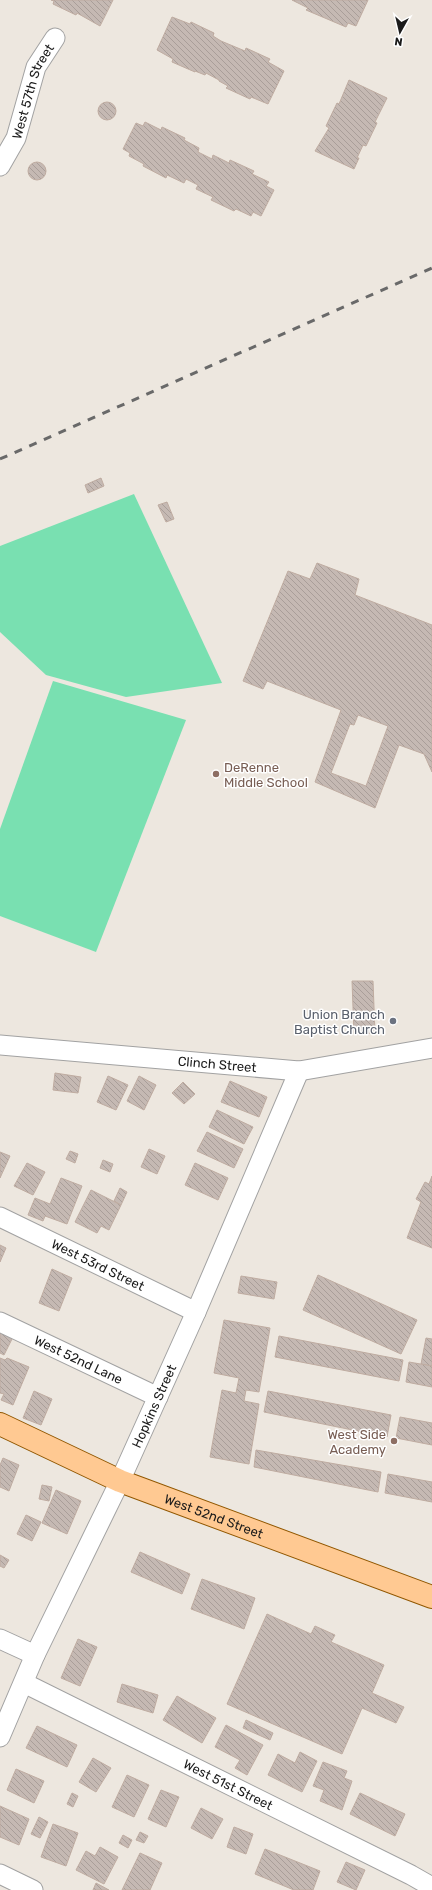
<svg xmlns="http://www.w3.org/2000/svg" width="432" height="1890" font-family="Rubik,sans-serif">
  <style>
    .pitch { fill: #79e0b1 }
    .building { fill: url(#building-back-hatch); stroke: #bfaca1; fill-rule: evenodd }
    .lines { fill: none; stroke-linecap: round; stroke-linejoin: round }
    .minor-casing { stroke: #a2a2a2; stroke-width: 21 }
    .major-casing { stroke: #915700; stroke-width: 24 }
    .minor { stroke: #fff; stroke-width: 19 }
    .major { stroke: #ffc992; stroke-width: 22 }
    .rail { stroke: #696969; stroke-width: 3; stroke-dasharray: 8 8; stroke-linecap: butt }
    .education-dot { fill: #8d6e63; stroke: #fff; stroke-width: 1.5 }
    .worship-dot { fill: #6b7280; stroke: #fff; stroke-width: 1.5 }
    .labels { text-anchor: middle; dominant-baseline: central; stroke-width: 3; stroke-linejoin: round; paint-order: stroke }
    .street-label { font-size: 13px; fill: #1b1b1b; stroke: #fff }
    .education-label { font-size: 13px; fill: #785e54; stroke: #fff; text-anchor: start }
    .worship-label { font-size: 13px; fill: #5b616d; stroke: #fff; text-anchor: end }
  </style>
  <defs>
    <pattern id="building-back-hatch" width="6" height="6" patternUnits="userSpaceOnUse"><rect width="6" height="6" fill="#c5b9b3"/><path d="M-1 5l2 2M0 0l6 6M5-1l2 2" fill="none" stroke="#a99e99"/></pattern>
  </defs>
  <rect width="100%" height="100%" fill="#ede7df"/>
  <g class="pitch">
    <path d="M134 494 222 683 126 697 46 675 0 632V546Z"/>
    <path d="M53 681 186 720 96 952 0 916V829Z"/>
  </g>
  <g class="building">
    <path d="M51 0H113L100 26 77 13 76 15 53 4 54 1Z"/>
    <path d="M292 0H368L356 26 348 23 346 27 306 10 308 8Z"/>
    <path d="M172 17 190 24 191 22 214 33 213 36 221 41 245 51 246 48 270 59 268 62 284 71 268 104 251 97 250 99 226 88 228 86 219 81V80L206 73 205 75 195 71V72L172 62 173 59 157 50Z"/>
    <path d="M349 80 387 98 375 122 377 123 366 146 363 145 357 158H359L354 169 315 151 329 128 326 126 337 103 339 104Z"/>
    <circle cx="107" cy="111" r="9"/>
    <path d="M145 122 161 130 162 127 185 138 184 140 199 148 198 152 212 159 213 155 229 163 230 160 254 171 252 174 269 182 266 186 274 190 261 216 253 212 251 216 236 209 234 211 211 200 213 197 196 189 198 185 186 179 184 183 167 175 166 178 143 166 144 164 129 156 130 153 123 149 136 123 143 126Z"/>
    <circle cx="37" cy="171" r="9"/>
    <path d="M101 478 104 486 88 493 85 485Z"/>
    <path d="M167 502 174 519 166 522 158 505Z"/>
    <path d="M317 563 359 579 355 595 432 625V772L424 754 399 745 375 808 315 782 341 710 267 681 263 689 243 681 288 571 310 579ZM358 715 388 726 366 786 331 773 350 724 354 725Z"/>
    <path d="M352 981H373L375 1033 354 1034Z"/>
    <path d="M55 1073 81 1077 78 1093 53 1090Z"/>
    <path d="M108 1076 128 1085 116 1110 97 1102Z"/>
    <path d="M139 1076 156 1085 144 1110 127 1101Z"/>
    <path d="M230 1081 267 1097 259 1117 221 1102Z"/>
    <path d="M183 1082 195 1094 184 1104 172 1093Z"/>
    <path d="M217 1110 253 1127 244 1144 209 1127Z"/>
    <path d="M207 1132 243 1149 234 1168 197 1151Z"/>
    <path d="M149 1149 165 1156 157 1174 141 1167Z"/>
    <path d="M70 1151 78 1154 75 1163 66 1159Z"/>
    <path d="M0 1152 10 1156 0 1178Z"/>
    <path d="M103 1160 113 1164 110 1172 100 1168Z"/>
    <path d="M27 1163 45 1172 33 1195 14 1186Z"/>
    <path d="M195 1163 228 1178 218 1200 185 1185Z"/>
    <path d="M432 1176V1248L407 1238 421 1202 416 1199 425 1182 429 1184Z"/>
    <path d="M61 1178 82 1186 67 1224 45 1216 43 1221 28 1215 35 1198 50 1204Z"/>
    <path d="M120 1188 127 1192 121 1205 114 1201Z"/>
    <path d="M91 1190 121 1205 109 1230 101 1226 97 1233 75 1222Z"/>
    <path d="M0 1245 6 1248 0 1262Z"/>
    <path d="M52 1269 72 1278 59 1311 39 1303Z"/>
    <path d="M318 1275 417 1320 401 1354 303 1310Z"/>
    <path d="M241 1276 277 1282 274 1299 238 1293Z"/>
    <path d="M224 1320 270 1328 259 1392 246 1390 244 1401 259 1404 249 1464 210 1457 222 1390 236 1393 239 1378 214 1373Z"/>
    <path d="M0 1331 13 1337 4 1355 0 1353Z"/>
    <path d="M279 1336 403 1360 399 1381 275 1357Z"/>
    <path d="M426 1338 432 1339V1366L421 1364Z"/>
    <path d="M0 1358 5 1360 7 1358 29 1367 13 1405 1 1400 4 1394 0 1393Z"/>
    <path d="M409 1362 432 1366V1387L406 1382Z"/>
    <path d="M34 1391 52 1399 41 1425 23 1418Z"/>
    <path d="M268 1391 391 1415 387 1437 264 1412Z"/>
    <path d="M400 1417 432 1423V1445L396 1438Z"/>
    <path d="M256 1450 381 1472 378 1492 254 1467Z"/>
    <path d="M3 1458 19 1465 9 1491 0 1487V1465Z"/>
    <path d="M388 1474 432 1482V1502L385 1493Z"/>
    <path d="M42 1485 52 1487 49 1501 39 1499Z"/>
    <path d="M56 1490 81 1501 67 1534 42 1523Z"/>
    <path d="M26 1515 41 1522 32 1541 17 1534Z"/>
    <path d="M140 1552 190 1574 182 1594 131 1572Z"/>
    <path d="M0 1555 9 1560 4 1568 0 1566Z"/>
    <path d="M202 1579 255 1598 244 1629 191 1609Z"/>
    <path d="M267 1614 311 1634 315 1626 335 1635 331 1642 384 1665 372 1693 404 1707 396 1723 362 1708 342 1754 227 1704Z"/>
    <path d="M78 1639 97 1647 80 1686 61 1678Z"/>
    <path d="M122 1684 158 1695 153 1713 117 1702Z"/>
    <path d="M177 1696 216 1718 202 1743 163 1720Z"/>
    <path d="M246 1720 273 1733 270 1740 243 1728Z"/>
    <path d="M226 1725 263 1745 247 1775 235 1768 240 1760 215 1747Z"/>
    <path d="M37 1726 77 1745 67 1767 26 1748Z"/>
    <path d="M300 1752 317 1761 302 1792 268 1775 278 1754 295 1763Z"/>
    <path d="M93 1758 111 1768 96 1792 79 1782Z"/>
    <path d="M323 1762 347 1771 344 1778 352 1781 342 1810 320 1801 324 1790 313 1786Z"/>
    <path d="M16 1769 44 1781 34 1803 7 1790Z"/>
    <path d="M127 1775 149 1785 134 1817 112 1807Z"/>
    <path d="M161 1790 179 1797 166 1827 148 1819Z"/>
    <path d="M72 1793 78 1796 73 1807 67 1804Z"/>
    <path d="M360 1793 405 1814 395 1836 350 1814Z"/>
    <path d="M0 1806 29 1819 19 1845 0 1837Z"/>
    <path d="M201 1808 223 1819 212 1839 191 1828Z"/>
    <path d="M39 1817 48 1822 40 1838 31 1834Z"/>
    <path d="M53 1824 78 1833 66 1866 41 1857Z"/>
    <path d="M234 1827 253 1834 246 1854 227 1847Z"/>
    <path d="M140 1832 148 1836 144 1843 136 1840Z"/>
    <path d="M123 1835 132 1840 128 1848 119 1843Z"/>
    <path d="M100 1847 118 1857 104 1884 76 1870 86 1851 95 1856Z"/>
    <path d="M265 1849 320 1871 313 1890H294L255 1874Z"/>
    <path d="M140 1853 162 1863 150 1890H122Z"/>
    <path d="M346 1862 365 1870 356 1890 337 1882Z"/>
    <path d="M96 1883 109 1890H93Z"/>
  </g>
  <g class="lines">
    <g class="minor-casing">
      <g id="minor">
        <path id="s1" d="M0 166 16 138 36 67 55 38"/>
        <path id="s2" d="M0 1045 299 1071 432 1048"/>
        <path id="s3" d="M0 1217 196 1312"/>
        <path id="s4" d="M0 1322 158 1397"/>
        <path d="M0 1639 35 1655"/>
        <path id="s5" d="M24 1683 411 1875 432 1887"/>
        <path id="s6" d="M0 1737 35 1655 120 1481 196 1312 299 1071"/>
        <path d="M0 1874 33 1890"/>
      </g>
    </g>
    <g class="major-casing">
      <g id="major">
        <path id="s7" d="M0 1424 120 1481 432 1597"/>
      </g>
    </g>
    <use href="#minor" class="minor"/>
    <use href="#major" class="major"/>
    <path class="rail" d="M0 459 432 268"/>
  </g>
  <g class="education-dot">
    <circle cx="216" cy="774" r="4"/>
    <circle cx="394" cy="1441" r="4"/>
  </g>
  <circle class="worship-dot" cx="393" cy="1021" r="4"/>
  <g class="labels">
    <g class="street-label">
      <text stroke="none"><textPath href="#s1" startOffset="82">West 57th Street</textPath></text>
      <text stroke="none"><textPath href="#s2" startOffset="218">Clinch Street</textPath></text>
      <text stroke="none"><textPath href="#s3" startOffset="109">West 53rd Street</textPath></text>
      <text stroke="none"><textPath href="#s4" startOffset="87">West 52nd Lane</textPath></text>
      <text stroke="none"><textPath href="#s6" startOffset="365">Hopkins Street</textPath></text>
      <text stroke="none"><textPath href="#s7" startOffset="233">West 52nd Street</textPath></text>
      <text stroke="none"><textPath href="#s5" startOffset="228">West 51st Street</textPath></text>
    </g>
    <g class="education-label">
      <text x="224" y="767">DeRenne<tspan x="224" dy="15">Middle School</tspan></text>
      <text x="386" y="1434" text-anchor="end">West Side<tspan x="386" dy="15">Academy</tspan></text>
    </g>
    <g class="worship-label">
      <text x="385" y="1014">Union Branch<tspan x="385" dy="15">Baptist Church</tspan></text>
    </g>
  </g>
  <g transform="translate(400 32) rotate(188)" stroke="#ffffff" stroke-width="3" paint-order="stroke">
  <path d="M0-3L7 15L0 10L-7 15Z" fill="#1b1b1b"/>
  <text y="-6" font-size="11" font-weight="bold" text-anchor="middle" fill="#1b1b1b">N</text>
  </g>
</svg>
